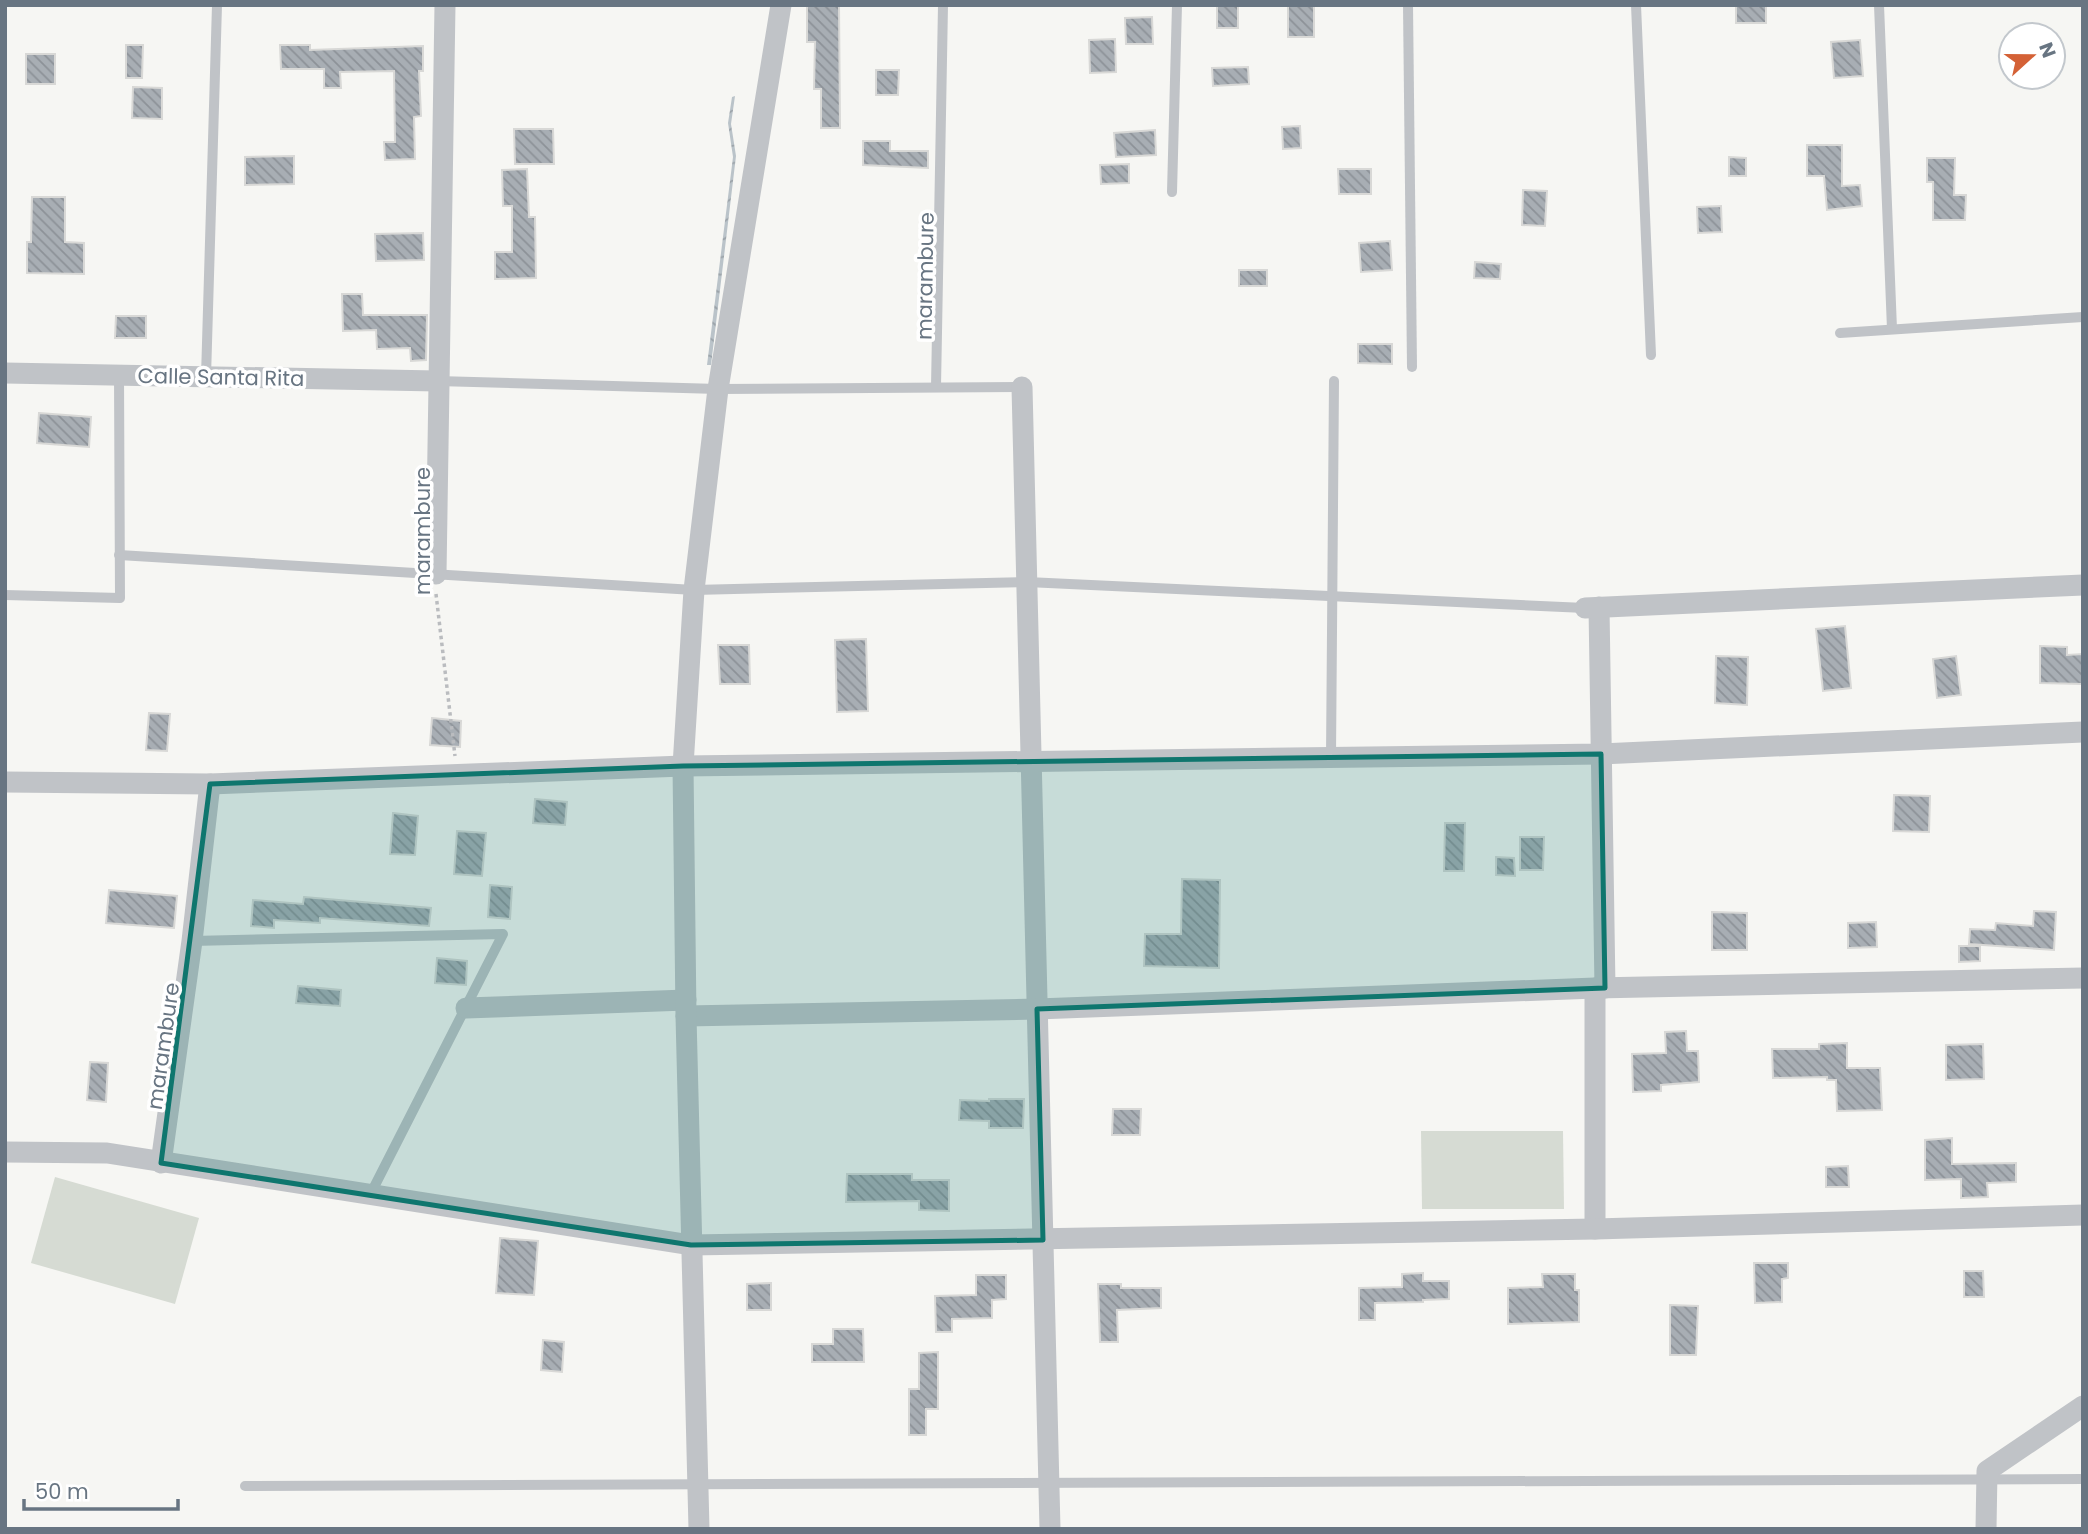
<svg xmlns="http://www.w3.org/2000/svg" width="2088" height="1534" font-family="Poppins,sans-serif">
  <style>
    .green { fill: #d6dbd3 }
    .water { fill: url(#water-waves) }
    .building { fill: url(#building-back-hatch); stroke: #d8d8d6; stroke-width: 2 }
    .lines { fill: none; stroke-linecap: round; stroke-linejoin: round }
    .path { stroke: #babcbf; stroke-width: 3.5; stroke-dasharray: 3.5 3.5; stroke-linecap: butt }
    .service { stroke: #c0c3c7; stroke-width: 10 }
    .minor { stroke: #c0c3c7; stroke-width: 21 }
    .marked { fill: #0f766e; fill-opacity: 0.2; stroke: #0f766e; stroke-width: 5; stroke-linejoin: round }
    .labels { text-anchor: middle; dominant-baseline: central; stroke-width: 7; stroke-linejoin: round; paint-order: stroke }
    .street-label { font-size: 21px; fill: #687582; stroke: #fff }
  </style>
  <defs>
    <pattern id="water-waves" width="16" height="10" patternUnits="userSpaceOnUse" patternTransform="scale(1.75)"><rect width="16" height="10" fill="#bac3c9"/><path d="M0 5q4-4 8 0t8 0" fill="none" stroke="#9ba3a9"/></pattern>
    <pattern id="building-back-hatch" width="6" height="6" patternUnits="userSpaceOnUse" patternTransform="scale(1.75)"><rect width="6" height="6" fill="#a8aeb4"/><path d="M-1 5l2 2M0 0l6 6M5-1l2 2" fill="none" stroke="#8d9298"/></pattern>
  </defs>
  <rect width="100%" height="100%" fill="#f6f6f3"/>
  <g class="green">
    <path d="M1421 1131H1563L1564 1209H1422Z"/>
    <path d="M55 1177 199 1218 175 1304 31 1263Z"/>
  </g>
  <path class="water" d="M735 96 731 124 736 156 711 365H707L733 157 728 123 732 97Z"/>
  <g class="building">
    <path d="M807 5H839L840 128H821V89H814L815 42H807Z"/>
    <rect x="1217" y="5" width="21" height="23"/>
    <rect x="1288" y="5" width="26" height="32"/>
    <rect x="1736" y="5" width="30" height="18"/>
    <path d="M1152 17 1153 44H1126L1125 18Z"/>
    <path d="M1115 39 1116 72 1090 73 1089 40Z"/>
    <path d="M1860 40 1863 76 1834 78 1831 42Z"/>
    <path d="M126 45H143L142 78H126Z"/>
    <path d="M280 45H310V50L423 46V71H419L421 116 414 117 415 159 385 160 384 142H395L394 71 340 72 341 88H324V69H281Z"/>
    <rect x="26" y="54" width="29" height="30"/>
    <path d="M1248 67 1249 84 1213 86 1212 68Z"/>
    <path d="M876 70H899L898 95H876Z"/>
    <path d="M133 87 162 88V119L132 118Z"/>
    <path d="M1300 126 1301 148 1283 149 1282 127Z"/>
    <path d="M514 129H553L554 164H515Z"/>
    <path d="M1155 130 1156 155 1116 157 1114 133Z"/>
    <path d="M863 141H890V151H928V168L863 165Z"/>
    <path d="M1807 145H1842V186L1860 185 1862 206 1827 210 1824 176H1807Z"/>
    <path d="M294 156V184L245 185V157Z"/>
    <path d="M1729 157 1746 158V176H1729Z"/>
    <path d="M1927 158H1955L1954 195H1966L1965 220H1933V182H1927Z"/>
    <path d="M1129 164V183L1101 184 1100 165Z"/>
    <path d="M527 169 529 217H535L536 278 495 279V252H512V206H503L502 170Z"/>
    <path d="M1338 169H1371V194H1339Z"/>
    <path d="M1523 190 1547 191 1545 226 1522 225Z"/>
    <path d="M32 197H65V242L84 243V274L27 273V242H31Z"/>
    <path d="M1721 206 1722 232 1698 233 1697 207Z"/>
    <path d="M423 233 424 260 376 261 375 234Z"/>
    <path d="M1390 241 1392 270 1361 272 1359 243Z"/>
    <path d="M1475 262 1501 264 1500 279 1474 278Z"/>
    <rect x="1239" y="270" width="28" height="16"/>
    <path d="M342 294H362L363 315H427L426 360 411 361 410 348 377 349 376 330 343 331Z"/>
    <path d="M116 316H146V338H115Z"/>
    <path d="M1358 344H1392V364L1358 363Z"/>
    <path d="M39 413 91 417 89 447 37 443Z"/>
    <path d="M1845 626 1851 688 1823 691 1816 629Z"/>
    <path d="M866 639 868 711 837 712 835 640Z"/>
    <path d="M718 645H749L750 684H720Z"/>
    <path d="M2040 646 2067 647V655L2083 654V684L2040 683Z"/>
    <path d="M1716 656 1748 657 1747 705 1715 703Z"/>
    <path d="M1956 656 1961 695 1937 698 1933 659Z"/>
    <path d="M149 713 170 714 167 751 146 750Z"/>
    <path d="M432 718 461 721 460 747 430 745Z"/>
    <path d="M1894 795 1930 796 1929 832 1893 831Z"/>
    <path d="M535 799 567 802 565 825 533 823Z"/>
    <path d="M393 813 418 816 415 855 390 854Z"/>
    <path d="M1445 823H1465L1464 871H1444Z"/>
    <path d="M457 831 486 833 482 876 454 874Z"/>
    <path d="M1520 837H1544L1543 870H1520Z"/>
    <path d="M1496 857 1514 858 1515 876 1496 875Z"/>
    <path d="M1182 879 1220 880 1219 968 1144 966 1145 934H1181Z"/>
    <path d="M490 885 512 887 510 919 488 917Z"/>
    <path d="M109 890 177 896 174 928 106 923Z"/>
    <path d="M304 897 431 908 429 926 320 918V923L274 920V928L251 926 253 900 303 904Z"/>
    <path d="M2034 911 2056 912 2054 950 1969 944 1970 929 1995 930 1996 923 2033 926Z"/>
    <path d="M1712 912 1747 913V950H1712Z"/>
    <path d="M1876 922 1877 947 1848 948V923Z"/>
    <path d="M1959 946H1980V961L1959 962Z"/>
    <path d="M437 958 467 961 466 985 435 983Z"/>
    <path d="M298 986 341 990 340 1006 296 1003Z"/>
    <path d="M1686 1031 1687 1051H1698L1699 1082 1661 1085V1091L1633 1092 1632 1054 1666 1053 1665 1032Z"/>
    <path d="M1847 1043V1068H1880L1882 1110 1837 1111 1836 1080H1827V1077L1773 1078 1772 1049H1819V1044Z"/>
    <path d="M1983 1044 1984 1079 1946 1080V1045Z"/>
    <path d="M90 1062 108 1063 106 1102 87 1100Z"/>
    <path d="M989 1099H1024L1023 1128H989V1121L959 1120 960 1100 989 1101Z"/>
    <path d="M1113 1109H1141L1140 1135H1112Z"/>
    <path d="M1952 1138V1164L2016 1163V1182L1987 1183 1988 1197 1961 1198V1179L1925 1180V1140Z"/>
    <path d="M1848 1166 1849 1187H1826V1167Z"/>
    <path d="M847 1174H912V1180H949V1211L919 1210V1201L846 1202Z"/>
    <path d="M500 1238 538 1241 534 1295 496 1293Z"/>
    <path d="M1754 1263H1788V1278L1782 1279V1302L1755 1303Z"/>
    <path d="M1964 1271H1983L1984 1297H1964Z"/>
    <path d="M1423 1273V1281H1449V1299L1423 1300V1302L1375 1303V1320H1359V1288L1402 1287V1274Z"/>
    <path d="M1542 1274H1575V1290H1579V1322L1508 1324V1288L1543 1287Z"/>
    <path d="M976 1275H1006V1299L992 1300V1318L952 1319V1332H936L935 1296 976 1295Z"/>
    <path d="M771 1283V1310H747V1284Z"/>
    <path d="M1098 1284H1121V1288H1161V1308L1117 1310 1118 1342H1100Z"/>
    <path d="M1670 1305 1698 1306 1696 1355H1670Z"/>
    <path d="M833 1329H863L864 1362H812V1344H833Z"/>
    <path d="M543 1340 564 1342 562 1372 541 1370Z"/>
    <path d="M938 1352V1409H926V1435H909V1389H919V1353Z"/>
  </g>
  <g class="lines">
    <path class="path" d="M436 594 455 756"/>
    <g class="service">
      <path d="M1408 5 1412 367"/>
      <path d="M1636 5 1651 355"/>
      <path d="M1879 5 1892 329"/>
      <path d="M1172 192 1177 5"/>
      <path d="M1840 333 2083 317"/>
      <path d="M206 377 217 5"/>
      <path d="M437 381 718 389 1022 387"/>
      <path d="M936 387 943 5"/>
      <path d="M119 555 694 590 1027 582 1585 608"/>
      <path d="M5 595 120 598 119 375"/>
      <path d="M1331 757 1334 381"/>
      <path d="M192 941 503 934 370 1195"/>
      <path d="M245 1486 2083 1479"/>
    </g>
    <g class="minor">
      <path d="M5 373 437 381"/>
      <path d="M1022 387 1050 1529"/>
      <path d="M436 574 445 5"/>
      <path d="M1599 607 1605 988"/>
      <path d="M1585 608 2083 585"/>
      <path d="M5 782 210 784 683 766 1601 754 2083 732"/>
      <path d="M1595 988V1229"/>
      <path d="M466 1008 686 1000"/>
      <path d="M686 1016 1037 1009 1595 988 2083 978"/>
      <path d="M5 1152 107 1153 691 1245 1595 1229 2083 1215"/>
      <path d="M161 1163 192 941 210 784"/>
      <path d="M699 1529 686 1016 683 766 694 590 718 389 781 5"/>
      <path d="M1986 1529 1987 1471 2083 1406"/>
    </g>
  </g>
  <path class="marked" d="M1601 754 1605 988 1037 1009 1043 1240 691 1245 161 1163 210 784 683 766Z"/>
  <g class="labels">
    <g class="street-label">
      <text transform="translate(925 276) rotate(-89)">marambure</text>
      <text transform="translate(221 377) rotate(1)">Calle Santa Rita</text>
      <text transform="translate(422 531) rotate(-90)">marambure</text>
      <text transform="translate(163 1046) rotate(-82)">marambure</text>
    </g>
  </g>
  <rect width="2088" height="1534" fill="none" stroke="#687582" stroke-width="14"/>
  <g transform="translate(2032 56) rotate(69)"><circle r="33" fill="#ffffff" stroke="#c3c8cd" stroke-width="2"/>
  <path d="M0-5L12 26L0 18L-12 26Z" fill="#d46136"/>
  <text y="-10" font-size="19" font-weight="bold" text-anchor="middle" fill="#687582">N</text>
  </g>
  <path d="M24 1499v10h154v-10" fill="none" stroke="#687582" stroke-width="3.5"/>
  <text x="35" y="1499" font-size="21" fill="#687582" stroke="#ffffff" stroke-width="5" paint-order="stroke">50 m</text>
</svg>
